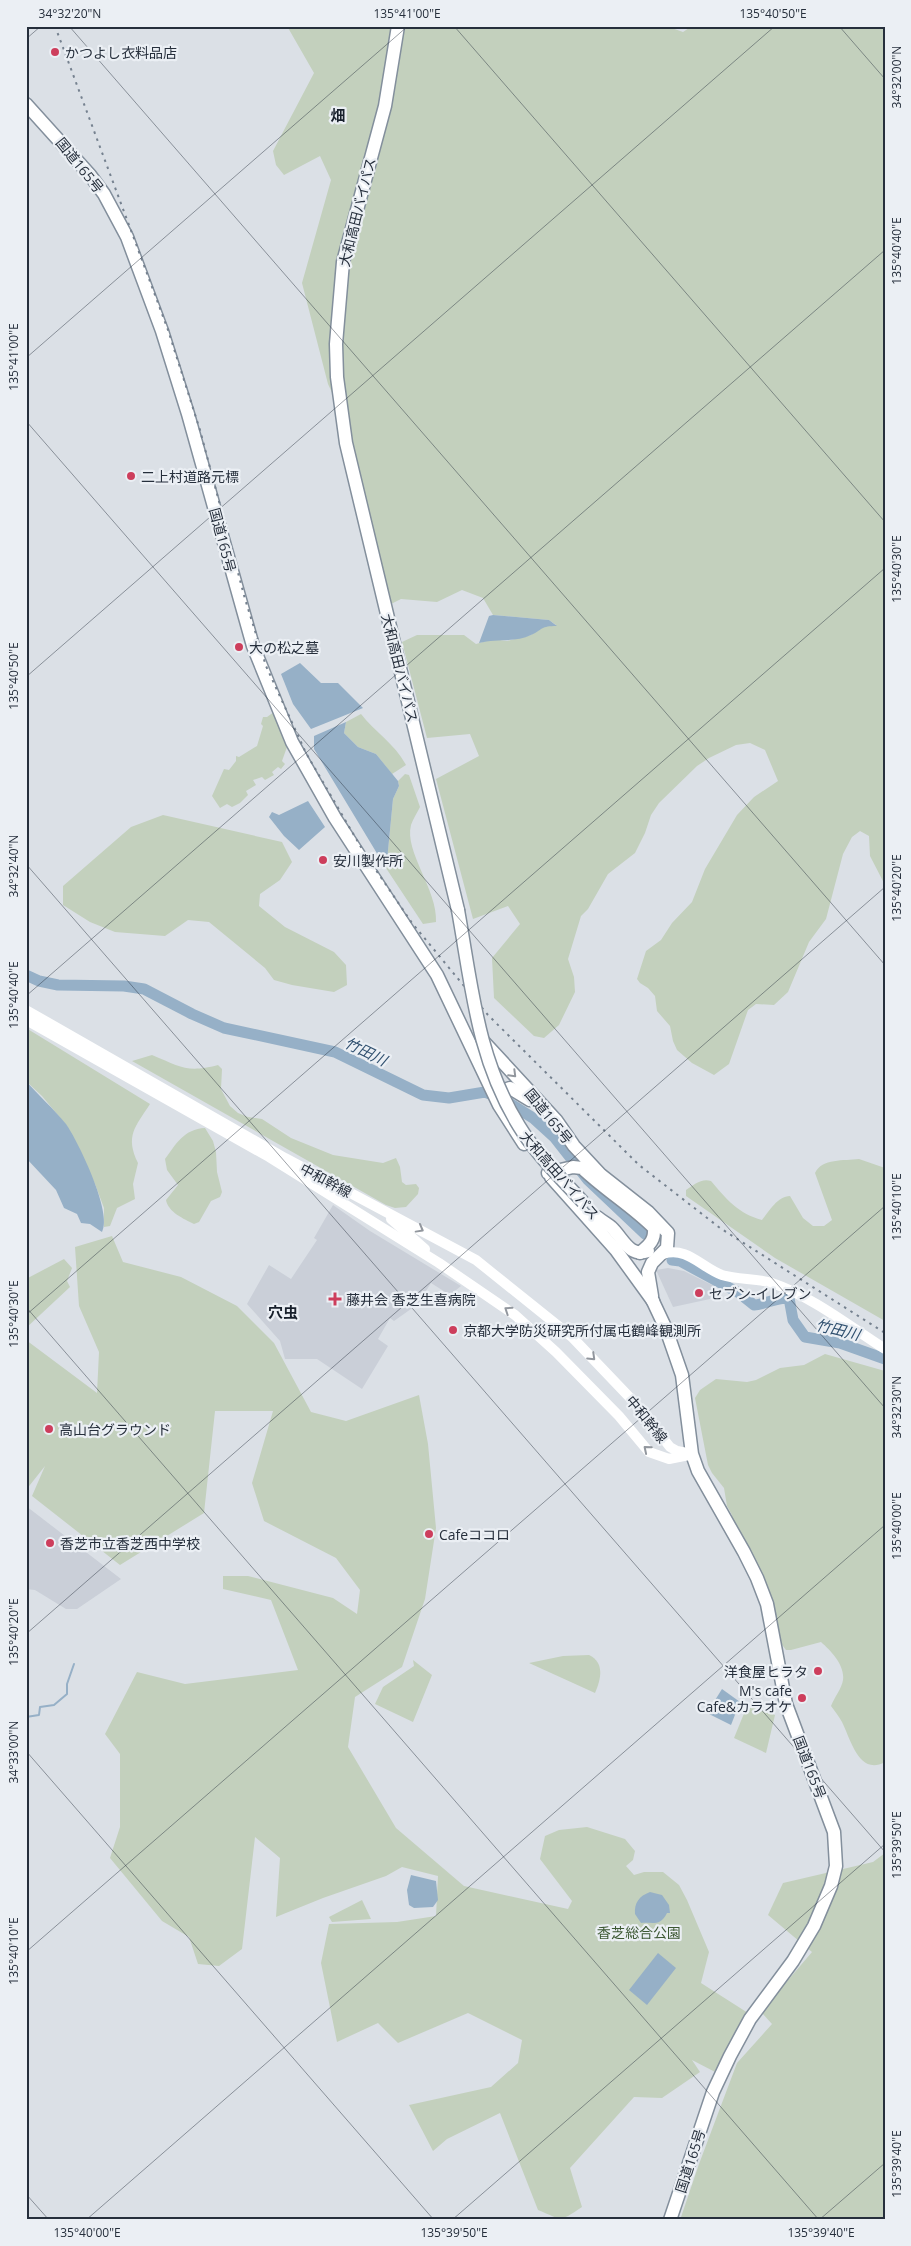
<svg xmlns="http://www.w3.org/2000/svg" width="911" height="2246" font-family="'Open Sans','Noto Sans JP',sans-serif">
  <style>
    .built { fill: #cacfd8 }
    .green { fill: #c3d0bd }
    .water { fill: #96b0c7 }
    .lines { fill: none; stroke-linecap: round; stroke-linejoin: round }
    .stream { stroke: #96b0c7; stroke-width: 2 }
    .river { stroke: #96b0c7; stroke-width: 11 }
    .trunk-casing { stroke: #838f9c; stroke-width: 15 }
    .secondary { stroke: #fff; stroke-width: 10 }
    .trunk { stroke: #fff; stroke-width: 12 }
    .rail { stroke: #75818f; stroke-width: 2; stroke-dasharray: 2.5 5; stroke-linecap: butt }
    .trunk-bridge-casing { stroke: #838f9c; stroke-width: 15; stroke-linecap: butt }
    .trunk-bridge { stroke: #fff; stroke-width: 12 }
    .oneway { stroke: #92979e }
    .ticks { fill: none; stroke: #262f3c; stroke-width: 1; stroke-opacity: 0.45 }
    .poi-dot { fill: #cd3e5c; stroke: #ebeff4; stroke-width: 2 }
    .labels { text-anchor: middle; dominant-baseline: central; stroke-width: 4.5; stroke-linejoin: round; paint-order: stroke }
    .poi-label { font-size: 14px; fill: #262f3c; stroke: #ebeff4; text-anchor: start }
    .street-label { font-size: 14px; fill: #262f3c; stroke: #ebeff4 }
    .park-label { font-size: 14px; fill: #3c5833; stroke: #ebeff4 }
    .neighbourhood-label { font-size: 15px; font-weight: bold; fill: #18202c; stroke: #ebeff4 }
    .water-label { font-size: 15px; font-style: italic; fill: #30506f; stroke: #ebeff4 }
    .neatline { fill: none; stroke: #262f3c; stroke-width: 2 }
    .ticks-label { font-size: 12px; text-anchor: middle; fill: #262f3c }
  </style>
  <rect width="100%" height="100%" fill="#dbe0e6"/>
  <g class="built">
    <path d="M333 1205 370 1231 461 1286 450 1295 431 1283 418 1304 394 1321 390 1318 378 1339 388 1346 362 1389 317 1359H285L280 1341 247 1304 269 1265 291 1279 317 1240 314 1238Z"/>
    <path d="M668 1268 684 1271 714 1286 710 1299 673 1307 656 1270Z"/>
    <path d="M26 1506 121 1579 77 1609H66L35 1590 26 1589Z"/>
  </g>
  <g class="green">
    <path d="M287 26H666L683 32 692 26H885V885L870 856 869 836 860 831 852 837 843 854 826 919 809 942 788 992 774 1005 756 1004 748 1010 729 1064 714 1075 692 1063 677 1050 673 1041 670 1026 657 1011 655 996 648 988 640 983 637 979 646 951 661 940 672 923 692 902 705 869 737 815 754 797 778 781 765 750 750 743 736 745 709 758 697 766 659 803 651 815 645 833 635 853 608 874 588 909 581 916 568 959 574 977 575 992 559 1025 544 1038 534 1036 494 998 492 958 520 924 508 906 473 919 436 779 479 756 470 734 427 738 402 642 417 635H464L476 644 493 639 507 641 531 635 543 626 556 625 549 620 493 615 483 598 462 590 437 602 401 599 391 604 370 525 349 429 328 384 302 283 331 180 320 156 284 175 276 165 273 151 314 73Z"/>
    <path d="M274 712C279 724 281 736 287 747L282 761 285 764 281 769 278 767 272 772 274 775 265 780 262 777 253 780 256 785 246 791 248 795 240 803 232 807 227 804 220 808 212 796 224 769 229 770 236 761V756L239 757 257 746 263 726 261 724 263 717H267Z"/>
    <path d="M361 714C375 732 395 744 406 765L392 774 376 754 358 747 344 733 346 722Z"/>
    <path d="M405 774 409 775 420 807C417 813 413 819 411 825 404 852 438 890 436 922L423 924 384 865 387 861 393 799 399 786 398 781Z"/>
    <path d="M163 815 282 842 292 862 280 880 260 894 259 906 285 927 334 952 346 965 347 985 334 992 292 985 274 980 265 968 209 922 188 920 165 936 115 932 90 922 63 905V886L131 827Z"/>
    <path d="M26 1028 150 1104C135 1127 125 1136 138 1163L133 1184 135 1199 117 1208 110 1226 104 1227V1208L95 1184 67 1126 42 1096 26 1081Z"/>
    <path d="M152 1055C181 1067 187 1073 218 1065L222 1069 221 1089 230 1106 238 1113 248 1117 262 1119 291 1138 333 1155 383 1163 396 1158 400 1167 402 1182 406 1185 416 1184 419 1188 418 1194 406 1207 395 1208 386 1205 132 1061Z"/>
    <path d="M205 1128 213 1141 216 1152 217 1172 222 1192 220 1197 211 1201 199 1222 194 1224C184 1219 168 1212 166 1200L178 1185 167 1170 165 1159C176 1144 184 1129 205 1128Z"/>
    <path d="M859 1159 885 1168V1321L775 1258 686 1196V1190C694 1185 701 1178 711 1181 726 1199 739 1214 762 1220 769 1211 778 1196 790 1196L803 1218 813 1226H824L832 1220 815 1173C822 1158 844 1161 859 1159Z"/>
    <path d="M112 1236 123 1262 181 1277 237 1306 274 1343 311 1412 346 1421 419 1395 428 1444 436 1528 425 1599 402 1667 355 1697 348 1747 396 1828 464 1886 568 1909 572 1901 540 1859 545 1836 559 1830 587 1827 625 1839 635 1851 633 1860 626 1866 634 1875 644 1872H663L679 1885 687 1900 709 1952 701 1983 748 2013 717 2073 692 2060 700 2072 662 2098 634 2097 570 2168 582 2207C558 2223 563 2220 538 2210L500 2113 447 2139 433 2151 409 2105 491 2087 518 2063 522 2040 468 2013 398 2043 378 2023 337 2042 321 1963 329 1924 397 1922 436 1916 438 1876 402 1867 386 1876 323 1898 276 1917 280 1858 255 1837 242 1949 219 1966 198 1964 189 1937 162 1921 110 1858 120 1827V1754L105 1734 137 1672 185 1684 298 1670 271 1600 223 1589V1576H248L333 1598 357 1614 360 1590 336 1558 264 1521 252 1483 273 1411H215L204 1513 120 1565 32 1496 45 1466 26 1490V1340L97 1393 99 1352 79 1306 75 1247Z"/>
    <path d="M64 1259 72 1268 67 1281 70 1287 26 1328V1279Z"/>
    <path d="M825 1354 885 1371V1762C859 1776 851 1740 842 1722 839 1717 835 1711 831 1706 834 1698 842 1688 843 1680 845 1665 831 1651 821 1642L791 1650H786L780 1642 733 1525 732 1515 727 1506 724 1488 712 1473 708 1465 695 1398 700 1390 716 1379 747 1382 756 1380 780 1368 804 1365Z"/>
    <path d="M589 1655C605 1663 601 1679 595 1693L529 1663 563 1656Z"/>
    <path d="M413 1660 432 1675 413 1722 375 1704 383 1687 414 1666Z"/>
    <path d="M747 1706 775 1715 766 1753 734 1738Z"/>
    <path d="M885 1853V2220H680L699 2164 737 2063 772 2024 761 2012 812 1952 768 1915 783 1883 873 1862Z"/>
    <path d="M362 1900 371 1919 332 1922 329 1917Z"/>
  </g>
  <g class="water">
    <path d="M493 615 549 620 557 626C540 626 544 629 531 635 515 643 496 638 479 643L489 616Z"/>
    <path d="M300 663 321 683H338L363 708 311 729 293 704 281 674Z"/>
    <path d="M346 722 344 733 358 747 376 754 398 781 399 786 393 799 387 861 384 865 314 749V736Z"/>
    <path d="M308 801 325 827 299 850 284 836 269 817 272 812 279 815Z"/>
    <path d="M26 1081C39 1096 53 1108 66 1124 78 1141 113 1213 102 1232L90 1224 81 1223 77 1214 64 1208 56 1190 26 1158Z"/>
    <path d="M722 1689 740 1702 731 1725 707 1713Z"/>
    <path d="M411 1875 436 1881 438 1900 433 1907 414 1908 409 1905 407 1890Z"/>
    <path d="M650 1892 662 1895 669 1905 670 1913H667C660 1927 653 1922 641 1923L635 1914C634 1903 639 1896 650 1892Z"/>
    <path d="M658 1953 676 1968 647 2005 629 1990Z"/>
  </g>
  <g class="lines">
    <path class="stream" d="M26 1717 39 1715 40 1707 54 1705 67 1694V1684L74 1664"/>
    <g class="river">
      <path d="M26 975 39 981 58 985 124 986 144 989 192 1014 224 1028 335 1052 423 1095 449 1098 485 1092 503 1099 533 1118 555 1138 588 1180 645 1234"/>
      <path d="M672 1260 680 1261 739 1293 754 1305C766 1304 779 1297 789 1298L793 1320 805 1337 840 1343 885 1359"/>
    </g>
    <g class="trunk-casing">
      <g id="trunk">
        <path d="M398 26 385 106 343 262 336 344 337 377 346 443 458 910"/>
        <path d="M26 104 90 175 104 194 127 237 162 331 188 414 253 646 292 742 335 818 437 975 499 1105 524 1144"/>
        <path d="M484 1042 556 1120 574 1146 601 1175 648 1212 668 1233 667 1248 652 1263 648 1272 652 1296"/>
        <path d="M499 1100 501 1091 510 1088 530 1100"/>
        <path d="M548 1173 573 1167 582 1168C605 1190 632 1206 654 1228 655 1241 649 1245 640 1253"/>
        <path d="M551 1177 616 1250 653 1301"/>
        <path d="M597 1217C602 1221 607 1224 611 1227 623 1238 629 1258 648 1251"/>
        <path d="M650 1295 666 1329 682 1375 692 1454 698 1471 744 1552 757 1578 767 1604 786 1704 834 1832 836 1866 831 1886 814 1926 793 1961 750 2019 730 2056 713 2092 670 2220"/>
      </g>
    </g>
    <g class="secondary">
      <path d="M26 1010 285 1158 476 1260 572 1337 635 1403 670 1447 677 1451 692 1454"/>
      <path d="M26 1020 269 1157 439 1263 515 1315 556 1352 619 1416 649 1452 669 1459 689 1455"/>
      <path d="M391 1219 425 1249"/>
      <path d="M663 1254C687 1246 702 1268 722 1275 738 1280 756 1278 772 1283 813 1297 849 1326 885 1349"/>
    </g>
    <use href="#trunk" class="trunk"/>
    <path class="rail" d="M55 26 168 330 200 430 245 599 266 666 306 753 365 854 412 923 488 1015 639 1165 720 1228 885 1333"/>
    <g class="trunk-bridge-casing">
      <path id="trunk-bridge" d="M458 910C472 987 477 1058 519 1126 536 1154 561 1178 583 1202"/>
    </g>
    <use href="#trunk-bridge" class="trunk-bridge"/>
  </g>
  <defs><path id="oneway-chevron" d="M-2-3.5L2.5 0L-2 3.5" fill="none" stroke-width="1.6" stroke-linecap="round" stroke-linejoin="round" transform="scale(1.25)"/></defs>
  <g class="oneway">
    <use href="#oneway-chevron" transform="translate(513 1074) rotate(45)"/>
    <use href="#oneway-chevron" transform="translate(420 1229) rotate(29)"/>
    <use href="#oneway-chevron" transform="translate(508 1310) rotate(-146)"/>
    <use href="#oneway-chevron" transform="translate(592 1357) rotate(44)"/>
    <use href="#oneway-chevron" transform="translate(647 1449) rotate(-140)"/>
  </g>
  <path class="ticks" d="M69 26 885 965M454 26 885 522M839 26 885 79M26 39 41 26M26 358 408 26M26 421 885 1408M26 677 775 26M26 864 885 1852M26 996 885 250M26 1307 819 2220M26 1315 885 568M26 1634 885 887M26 1751 434 2220M26 1952 885 1206M26 2194 49 2220M86 2220 885 1525M452 2220 885 1844M819 2220 885 2163"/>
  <g class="poi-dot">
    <circle cx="55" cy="52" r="5"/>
    <circle cx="131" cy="476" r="5"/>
    <circle cx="239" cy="647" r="5"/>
    <circle cx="323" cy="860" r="5"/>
    <circle cx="699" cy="1293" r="5"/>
    <path d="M332.5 1291.5h5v5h5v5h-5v5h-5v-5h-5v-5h5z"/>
    <circle cx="453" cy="1330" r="5"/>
    <circle cx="49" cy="1429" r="5"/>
    <circle cx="429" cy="1534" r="5"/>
    <circle cx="50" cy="1543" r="5"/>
    <circle cx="818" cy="1671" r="5"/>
    <circle cx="802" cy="1698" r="5"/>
  </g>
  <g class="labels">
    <g class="poi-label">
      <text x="65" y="52">かつよし衣料品店</text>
      <text x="141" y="476">二上村道路元標</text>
      <text x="249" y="647">大の松之墓</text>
      <text x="333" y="860">安川製作所</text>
      <text x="709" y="1293">セブン-イレブン</text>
      <text x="346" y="1299">藤井会 香芝生喜病院</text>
      <text x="463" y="1330">京都大学防災研究所付属屯鶴峰観測所</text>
      <text x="59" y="1429">高山台グラウンド</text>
      <text x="439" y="1534">Cafeココロ</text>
      <text x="60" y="1543">香芝市立香芝西中学校</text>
      <text x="808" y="1671" text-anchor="end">洋食屋ヒラタ</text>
      <text x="792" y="1690" text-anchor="end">M's cafe<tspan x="792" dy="16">Cafe&amp;カラオケ</tspan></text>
    </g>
    <g class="street-label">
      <text transform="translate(80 165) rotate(51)">国道165号</text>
      <text transform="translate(357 212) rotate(-76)">大和高田バイパス</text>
      <text transform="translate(223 540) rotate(75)">国道165号</text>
      <text transform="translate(400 668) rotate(76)">大和高田バイパス</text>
      <text transform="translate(549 1116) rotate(51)">国道165号</text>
      <text transform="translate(560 1175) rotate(49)">大和高田バイパス</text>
      <text transform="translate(326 1180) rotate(28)">中和幹線</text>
      <text transform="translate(647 1419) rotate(51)">中和幹線</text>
      <text transform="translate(810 1767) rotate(69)">国道165号</text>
      <text transform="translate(690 2161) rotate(-72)">国道165号</text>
    </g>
    <g class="park-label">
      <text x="639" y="1932">香芝総合公園</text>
    </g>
    <g class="neighbourhood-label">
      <text x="338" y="115">畑</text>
      <text x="283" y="1312">穴虫</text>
    </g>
    <g class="water-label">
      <text transform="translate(366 1051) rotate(26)">竹田川</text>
      <text transform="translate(838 1329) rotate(14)">竹田川</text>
    </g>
  </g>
  <rect width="911" height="2246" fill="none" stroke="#ebeff4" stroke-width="55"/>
  <rect x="28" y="28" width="856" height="2190" class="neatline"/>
  <g class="ticks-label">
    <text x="70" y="18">34°32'20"N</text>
    <text x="407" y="18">135°41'00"E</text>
    <text x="773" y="18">135°40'50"E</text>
    <text transform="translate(897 77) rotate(-90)" y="4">34°32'00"N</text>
    <text transform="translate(897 251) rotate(-90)" y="4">135°40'40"E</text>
    <text transform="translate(14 357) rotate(-90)" y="4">135°41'00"E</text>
    <text transform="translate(897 569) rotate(-90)" y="4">135°40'30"E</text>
    <text transform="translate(14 676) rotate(-90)" y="4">135°40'50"E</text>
    <text transform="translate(14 866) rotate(-90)" y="4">34°32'40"N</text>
    <text transform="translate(897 888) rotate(-90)" y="4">135°40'20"E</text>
    <text transform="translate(14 995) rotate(-90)" y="4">135°40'40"E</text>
    <text transform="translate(897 1207) rotate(-90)" y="4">135°40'10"E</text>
    <text transform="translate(14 1314) rotate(-90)" y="4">135°40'30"E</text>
    <text transform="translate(897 1407) rotate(-90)" y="4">34°32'30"N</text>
    <text transform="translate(897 1526) rotate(-90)" y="4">135°40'00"E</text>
    <text transform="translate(14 1632) rotate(-90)" y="4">135°40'20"E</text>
    <text transform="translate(14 1752) rotate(-90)" y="4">34°33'00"N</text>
    <text transform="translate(897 1845) rotate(-90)" y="4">135°39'50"E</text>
    <text transform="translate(14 1951) rotate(-90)" y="4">135°40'10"E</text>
    <text transform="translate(897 2164) rotate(-90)" y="4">135°39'40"E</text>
    <text x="87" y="2237">135°40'00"E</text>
    <text x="454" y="2237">135°39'50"E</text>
    <text x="821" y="2237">135°39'40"E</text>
  </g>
</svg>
